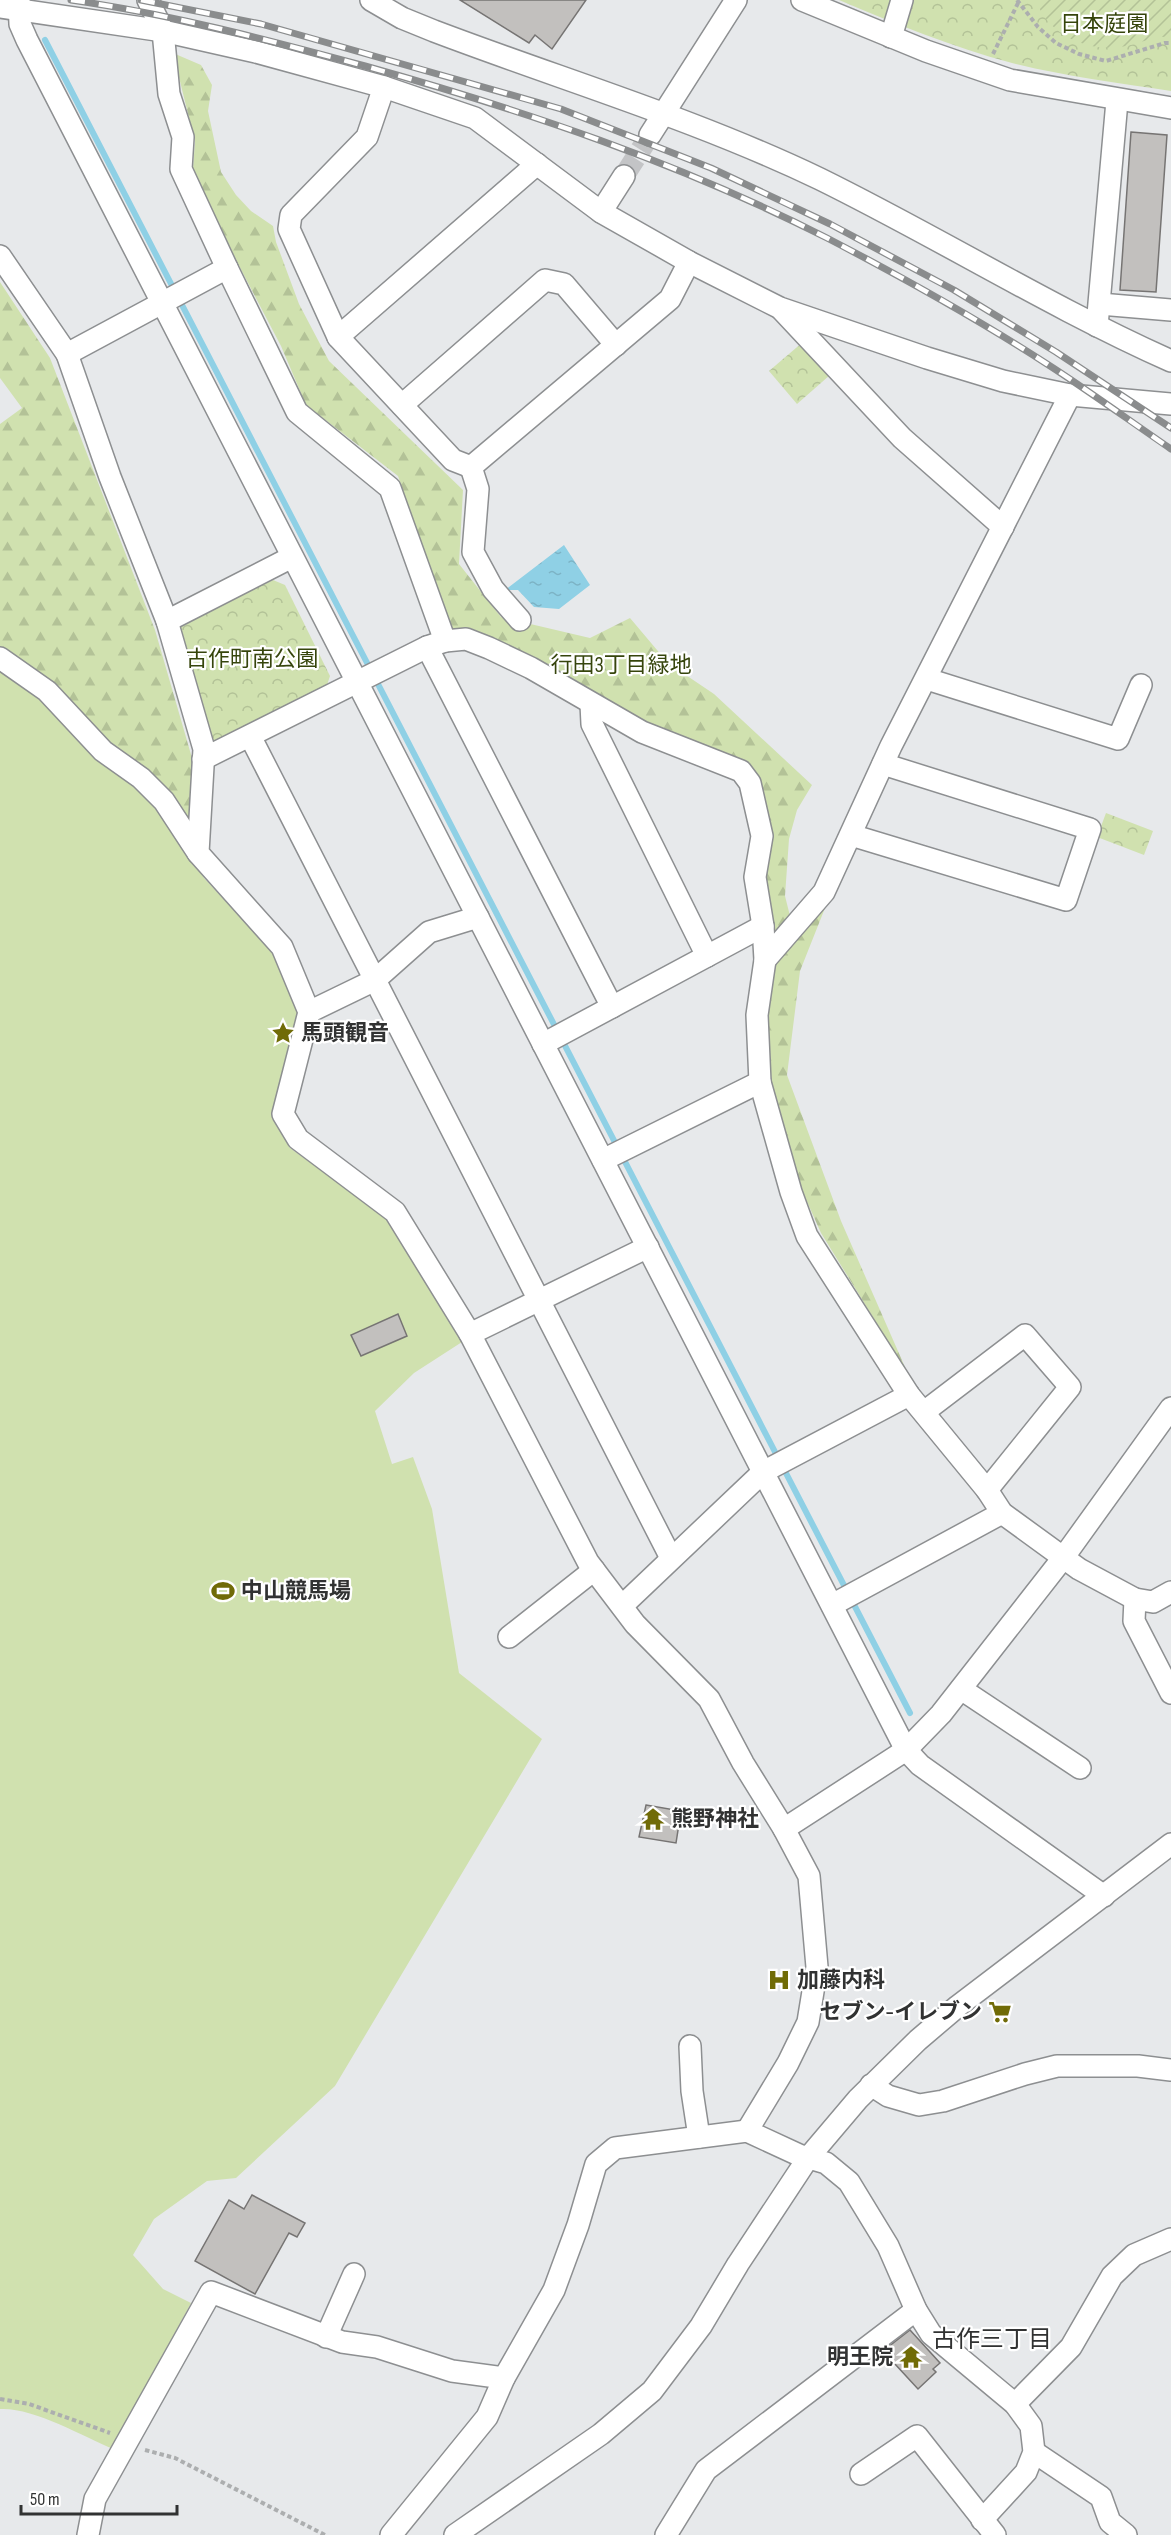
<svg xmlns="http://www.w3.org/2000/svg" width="1171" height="2535" font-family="'Sofia Sans Condensed','Noto Sans JP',sans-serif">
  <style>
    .forest { fill: url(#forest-firs) }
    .park { fill: url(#park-crowns) }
    .garden { fill: url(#garden-furrows) }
    .pitch { fill: #d0e1af }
    .water { fill: url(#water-ripples) }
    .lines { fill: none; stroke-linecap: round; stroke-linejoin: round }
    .stream { stroke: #8fd0e5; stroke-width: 6 }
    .building { fill: #c2c0be; stroke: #767473; stroke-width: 1.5 }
    .minor-tunnel { stroke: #c3c4c6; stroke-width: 21; stroke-dasharray: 21 10; stroke-linecap: butt }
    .minor-casing { stroke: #8d8f91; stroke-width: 24 }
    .path { stroke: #acaeaf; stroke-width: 4; stroke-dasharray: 4.5 3; stroke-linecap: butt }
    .minor { stroke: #fff; stroke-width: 21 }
    .rail-casing { stroke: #8a8c8d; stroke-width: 7 }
    .rail { stroke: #fff; stroke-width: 4.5; stroke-dasharray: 14; stroke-linecap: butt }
    .labels { text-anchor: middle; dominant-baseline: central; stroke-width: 4.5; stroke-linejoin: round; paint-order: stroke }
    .park-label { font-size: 22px; fill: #36450c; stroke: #fff }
    .poi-label { font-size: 22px; font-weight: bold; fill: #313232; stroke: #fff; text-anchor: start }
    .neighbourhood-label { font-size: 24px; fill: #313232; stroke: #fff }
  </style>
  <defs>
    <pattern id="forest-firs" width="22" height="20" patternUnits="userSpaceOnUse" patternTransform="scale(1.5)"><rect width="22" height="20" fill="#d0e1af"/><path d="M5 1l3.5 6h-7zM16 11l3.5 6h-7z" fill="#b3c297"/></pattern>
    <pattern id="park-crowns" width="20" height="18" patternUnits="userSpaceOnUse" patternTransform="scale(1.5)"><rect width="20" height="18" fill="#d0e1af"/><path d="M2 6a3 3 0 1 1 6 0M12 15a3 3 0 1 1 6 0" fill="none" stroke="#b3c297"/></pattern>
    <pattern id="garden-furrows" width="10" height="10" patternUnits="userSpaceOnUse" patternTransform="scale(1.5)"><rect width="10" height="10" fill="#d0e1af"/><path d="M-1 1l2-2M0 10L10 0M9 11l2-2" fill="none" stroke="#b3c297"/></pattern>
    <pattern id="water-ripples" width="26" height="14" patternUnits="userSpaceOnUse" patternTransform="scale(1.5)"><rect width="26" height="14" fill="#8fd0e5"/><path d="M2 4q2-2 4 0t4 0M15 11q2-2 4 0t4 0" fill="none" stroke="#7cb3c5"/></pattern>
  </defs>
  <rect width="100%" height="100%" fill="#e7e9eb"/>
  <g class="forest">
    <path d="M173 53 201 65 212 85 208 111 221 172 236 195 251 211 273 226 276 242 299 304 329 361 463 490 459 564 501 617 590 638 630 618 668 663 714 694 812 785 797 810 789 839 785 896 795 936 827 903 800 971 787 1075 841 1221 908 1374 821 1233 800 1186 768 1071 770 927 766 873 772 833 758 783 746 761 647 725 539 661 449 627 398 476 306 405 281 346 236 260 193 168 195 142Z"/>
    <path d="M0 282 50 358 155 630 192 758V829L164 786 108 742 47 677 0 647V424L22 408 0 378Z"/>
  </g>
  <g class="park">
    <path d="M839 0H1171V91C1118 83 1064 76 1012 63 952 47 896 24 839 0Z"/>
    <path d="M803 342 830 375 797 404 769 371Z"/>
    <path d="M273 580 285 585 330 676 325 691 212 750 175 627Z"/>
    <path d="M1106 813 1153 831 1144 855 1097 837Z"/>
  </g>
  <path class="garden" d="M1036 0H1171V37C1153 35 1138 45 1120 47 1087 52 1047 34 1036 0Z"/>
  <path class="pitch" d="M0 668 44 699 138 783 188 850 204 878 278 958 299 1011 272 1118 290 1148 389 1219 462 1342 414 1373 375 1411 392 1464 413 1457 432 1509 459 1673 542 1739 335 2086 236 2178 207 2181 154 2219 133 2255 163 2289 191 2303 113 2449C83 2436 32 2407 0 2409Z"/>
  <path class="water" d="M564 545 590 585 559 609 534 607 518 590H505Z"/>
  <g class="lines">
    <path class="stream" d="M45 40 910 1713"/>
  </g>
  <g class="building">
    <path d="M460 0H586L552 49 535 35 529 43Z"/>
    <path d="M1131 132 1167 135 1156 292 1120 290Z"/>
    <path d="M398 1314 407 1336 361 1356 351 1335Z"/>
    <path d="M646 1805 681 1811 676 1843 639 1837Z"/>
    <path d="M252 2195 305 2223 297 2237 289 2233 255 2294 195 2261 229 2200 244 2209Z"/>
    <path d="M910 2330 940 2363 933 2369 936 2372 918 2389 883 2351Z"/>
  </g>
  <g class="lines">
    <path class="minor-tunnel" d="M624 176 650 135"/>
    <g class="minor-casing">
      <g id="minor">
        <path d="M19 0 20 24 27 40 906 1750 920 1765 1104 1896"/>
        <path d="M148 0 163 31 169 94 183 137 181 169 227 268 297 412 390 488 445 641 427 647 203 759"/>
        <path d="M371 0 402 18 434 31C563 80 695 119 820 179 938 237 1050 307 1171 361"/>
        <path d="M802 0 926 51 1010 80 1171 108"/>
        <path d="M0 7 163 31 256 52 384 87 475 118 601 212 689 262 780 308 927 358 1003 381 1070 395 1171 404"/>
        <path d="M891 37 902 0"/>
        <path d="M384 87 367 137 291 215 289 229 338 337 453 460 471 467 670 299 689 262"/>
        <path d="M650 135 736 0"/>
        <path d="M601 212 624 176"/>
        <path d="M0 256 67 354 110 477 167 621 204 749 198 853 282 947 309 1012 283 1114 298 1139 395 1212 470 1334 588 1562 635 1624 709 1699 743 1763 784 1829 809 1876 817 1967 808 2022 788 2063 747 2131"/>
        <path d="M1100 304 1171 310"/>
        <path d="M782 310 902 438 1003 527"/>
        <path d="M1097 326 1117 101"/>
        <path d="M338 337 537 164"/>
        <path d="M67 354 227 268"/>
        <path d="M402 405 545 280 564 284 616 345"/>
        <path d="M471 467 478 489 473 552 493 589 520 620"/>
        <path d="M167 621 292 557"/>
        <path d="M445 641 466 639 489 648 531 668 642 732 741 771 750 783 762 836 755 877 763 926 765 960 757 1015 760 1082 791 1192 807 1236 909 1395 987 1490 1002 1513 1079 1569 1135 1599 1153 1602 1171 1592"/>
        <path d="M427 647 612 1007"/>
        <path d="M0 658 47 691 103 751 141 778 164 801 198 853"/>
        <path d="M927 679 1118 739 1141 685"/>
        <path d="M591 704 592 724 707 956"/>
        <path d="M250 736 671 1558"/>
        <path d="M851 835 1066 900 1090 829 883 764"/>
        <path d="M765 960 824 892 891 746 1070 395"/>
        <path d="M309 1012 375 980 429 932 478 917"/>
        <path d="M543 1044 763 926"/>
        <path d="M603 1160 760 1082"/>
        <path d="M470 1334 648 1247"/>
        <path d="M924 1412 1025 1335 1070 1387 987 1490"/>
        <path d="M1135 1599 1134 1621 1171 1693"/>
        <path d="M832 1605 1002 1513"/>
        <path d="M622 1606 763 1472 909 1395"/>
        <path d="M509 1637 594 1570"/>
        <path d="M961 1689 1080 1768"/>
        <path d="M784 1829 906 1750 941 1714 1063 1558 1171 1408"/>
        <path d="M690 2046 692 2091 699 2137"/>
        <path d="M871 2085 888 2096 919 2105 943 2101 1025 2074 1057 2066H1138L1171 2070"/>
        <path d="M326 2337 354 2274"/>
        <path d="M1015 2404 1071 2347 1112 2276 1134 2255 1171 2239"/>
        <path d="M1034 2452 1101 2497 1110 2522 1126 2535"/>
        <path d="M861 2474 917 2436 995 2535"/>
        <path d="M88 2535 95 2499 211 2292 342 2342 377 2347 452 2371 504 2378"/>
        <path d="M391 2535 487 2417 504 2378 554 2290 578 2225 596 2164 615 2148 747 2131 799 2155 826 2163 849 2182 888 2246 916 2310 931 2334 1015 2404 1031 2426 1034 2452 1026 2472 982 2520"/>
        <path d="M455 2535 601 2434 652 2391 701 2326 738 2264 808 2158 858 2099 918 2040 958 2006 1171 1844"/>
        <path d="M666 2535 706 2470 916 2310"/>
      </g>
    </g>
    <g class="path">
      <path d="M1017 0 1038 27 1056 43 1079 54 1106 61 1165 43H1171"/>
      <path d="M993 54 1019 1"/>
      <path d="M0 2399 29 2404 110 2433"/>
      <path d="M145 2450 175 2458 325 2535"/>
    </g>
    <use href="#minor" class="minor"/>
    <g class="rail-casing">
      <g id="rail">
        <path d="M71 0C170 14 268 40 365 66 523 110 680 163 827 238 902 277 976 318 1047 364 1089 391 1130 421 1171 449"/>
        <path d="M141 0 261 24 561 109 711 168 830 224 954 290 1056 352 1171 428"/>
      </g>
    </g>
    <use href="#rail" class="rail"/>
  </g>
  <defs>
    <g id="sight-bare" transform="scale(1.8)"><path d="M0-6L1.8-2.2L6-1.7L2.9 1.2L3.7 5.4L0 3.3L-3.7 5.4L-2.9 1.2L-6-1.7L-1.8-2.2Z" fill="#706b07" stroke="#fff" stroke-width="2.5" paint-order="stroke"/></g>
    <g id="stadium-bare" transform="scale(1.8)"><path d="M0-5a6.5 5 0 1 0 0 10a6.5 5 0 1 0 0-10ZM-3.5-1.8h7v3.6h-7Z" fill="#706b07" stroke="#fff" stroke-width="2.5" paint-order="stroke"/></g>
    <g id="temple-bare" transform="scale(1.8)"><path d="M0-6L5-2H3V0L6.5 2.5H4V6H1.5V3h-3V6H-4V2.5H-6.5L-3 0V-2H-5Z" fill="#706b07" stroke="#fff" stroke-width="2.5" paint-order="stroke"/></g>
    <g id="hospital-bare" transform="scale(1.8)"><path d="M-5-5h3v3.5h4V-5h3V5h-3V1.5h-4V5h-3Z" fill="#706b07" stroke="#fff" stroke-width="2.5" paint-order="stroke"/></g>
    <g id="supermarket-bare" transform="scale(1.8)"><path d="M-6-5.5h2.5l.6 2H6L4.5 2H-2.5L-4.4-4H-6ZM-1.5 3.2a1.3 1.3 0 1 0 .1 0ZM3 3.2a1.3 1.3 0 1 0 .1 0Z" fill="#706b07" stroke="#fff" stroke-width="2.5" paint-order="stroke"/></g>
  </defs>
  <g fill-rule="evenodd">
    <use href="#sight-bare" x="283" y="1033"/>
    <use href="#stadium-bare" x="223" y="1591"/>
    <use href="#temple-bare" x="653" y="1819"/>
    <use href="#hospital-bare" x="779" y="1980"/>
    <use href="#supermarket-bare" x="1000" y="2012"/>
    <use href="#temple-bare" x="911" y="2357"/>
  </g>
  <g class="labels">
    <g class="park-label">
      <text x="1104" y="24">日本庭園</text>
      <text x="252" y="659">古作町南公園</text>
      <text x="621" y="665">行田3丁目緑地</text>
    </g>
    <g class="poi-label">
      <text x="301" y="1033">馬頭観音</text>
      <text x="241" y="1591">中山競馬場</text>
      <text x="671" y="1819">熊野神社</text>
      <text x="797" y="1980">加藤内科</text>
      <text x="982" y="2012" text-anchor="end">セブン-イレブン</text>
      <text x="893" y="2357" text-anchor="end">明王院</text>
    </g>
    <g class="neighbourhood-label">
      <text x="992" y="2339">古作三丁目</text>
    </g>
  </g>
  <path d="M21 2505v9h156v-9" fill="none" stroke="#313232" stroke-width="3"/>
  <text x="30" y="2505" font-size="18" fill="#313232" stroke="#ffffff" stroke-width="4.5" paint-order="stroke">50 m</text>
</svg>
